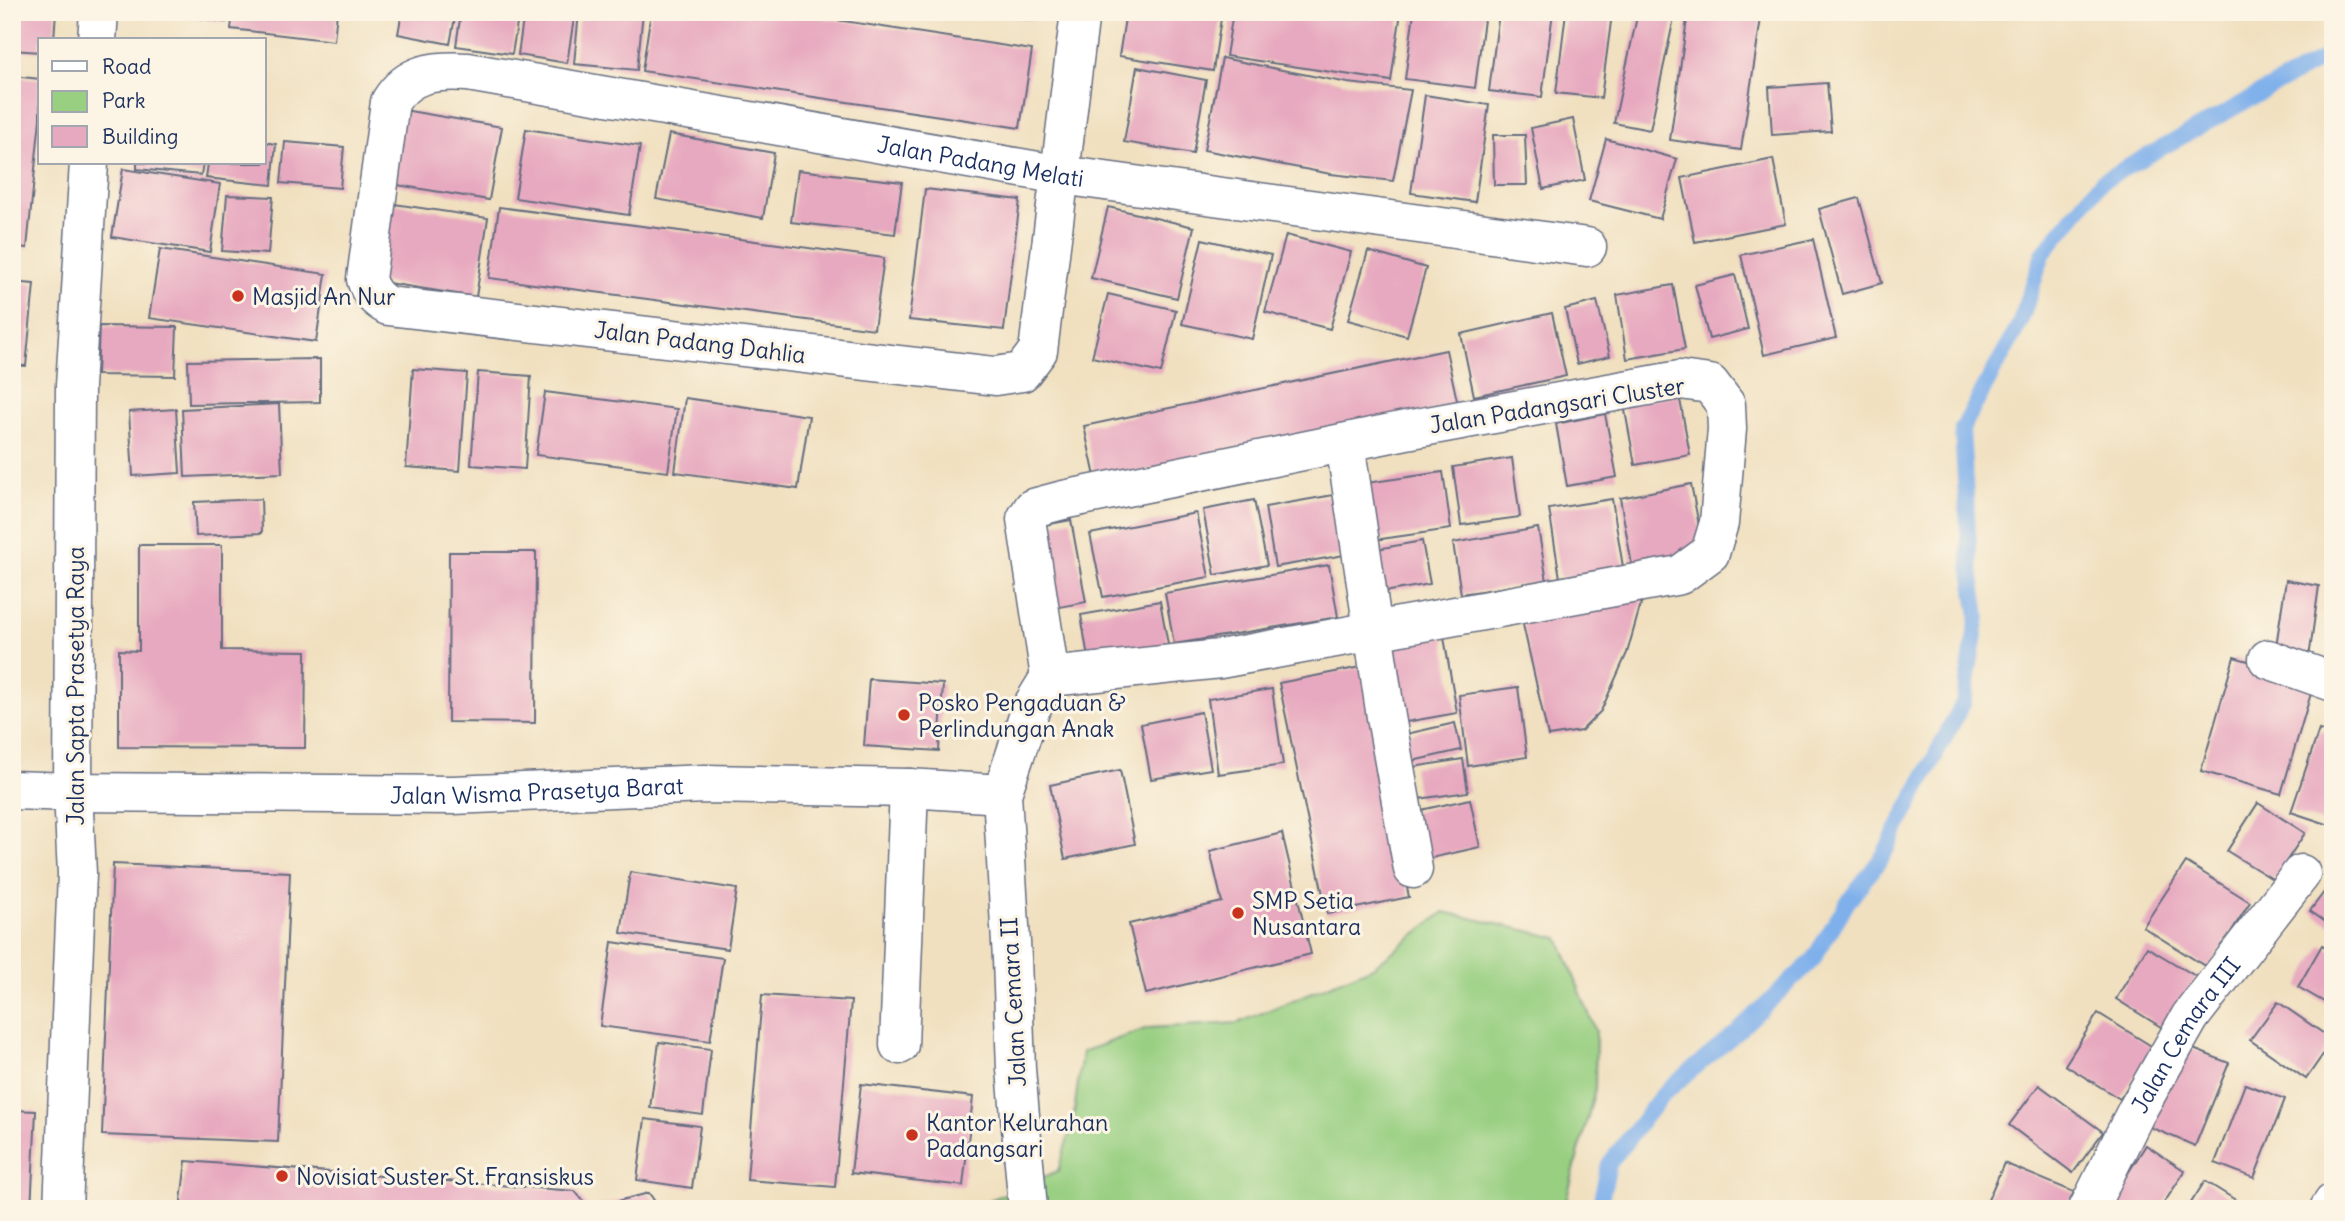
<svg xmlns="http://www.w3.org/2000/svg" width="2345" height="1221" font-family="Delius,sans-serif">
  <style>
    .green { fill: #98cf81; stroke: #5a7f70; stroke-width: 2 }
    .lines { fill: none; stroke-linecap: round; stroke-linejoin: round }
    .stream { stroke: #7fb0eb; stroke-width: 16 }
    .building { fill: #e7a9bf }
    .minor-casing { stroke: #666d80; stroke-width: 41 }
    .minor { stroke: #fff; stroke-width: 38 }
    .poi-dot { fill: #c8321e; stroke: #fcf5e5; stroke-width: 2.5 }
    .labels { text-anchor: middle; dominant-baseline: central; stroke-width: 6; stroke-linejoin: round; paint-order: stroke }
    .street-label { font-size: 23px; fill: #1b2f5e; stroke: #fcf5e5 }
    .poi-label { font-size: 23px; fill: #1b2f5e; stroke: #fcf5e5; text-anchor: start }
  </style>
  <rect width="100%" height="100%" fill="#fcf5e5"/>
  <filter id="ink" filterUnits="userSpaceOnUse"><feTurbulence type="fractalNoise" baseFrequency=".0143" numOctaves="2"/><feDisplacementMap in="SourceGraphic" scale="14" xChannelSelector="R" yChannelSelector="G"/><feConvolveMatrix kernelMatrix="1 2 1 2 8 2 1 2 1" color-interpolation-filters="sRGB"/></filter>
  <filter id="wash" filterUnits="userSpaceOnUse"><feTurbulence type="fractalNoise" baseFrequency=".00686" numOctaves="4" result="noise"/><feDisplacementMap in="SourceGraphic" scale="28" xChannelSelector="R" yChannelSelector="G"/><feGaussianBlur stdDeviation="1.57" result="paint"/><feColorMatrix in="noise" values="0 0 0 0 0 0 0 0 0 0 0 0 0 0 0 0 0 1.4 0 .05"/><feComposite in="paint" operator="in"/></filter>
  <g filter="url(#wash)">
    <rect width="100%" height="100%" fill="#f0e0c0"/>
    <path class="green" d="M1444 912 1559 938 1596 1032 1595 1089 1564 1209H969L1058 1171 1073 1121 1082 1052 1148 1028 1238 1023 1373 967Z"/>
    <g class="lines">
      <path class="stream" d="M1599 1209 1609 1164 1662 1095 1736 1033 1812 961 1849 900 1883 856 1964 701 1978 616 1970 564 1962 429 2020 323 2043 254 2102 181 2333 53"/>
    </g>
    <g id="blocks">
      <g class="building">
        <path d="M12 12H56L54 40H40V52L12 50Z"/>
        <path d="M158 12H227L226 22Z"/>
        <path d="M233 12H337L334 41 231 29Z"/>
        <path d="M402 12H456L450 44 398 34Z"/>
        <path d="M461 12H519L512 54 456 46Z"/>
        <path d="M524 12H575L567 63 518 55Z"/>
        <path d="M579 12H643L637 70 574 64Z"/>
        <path d="M651 12H785L1032 50 1020 128 642 71Z"/>
        <path d="M984 12H1032L1031 20Z"/>
        <path d="M1126 12H1222L1213 71 1119 56Z"/>
        <path d="M1233 12H1401L1391 81 1226 56Z"/>
        <path d="M1414 12H1485L1475 88 1405 79Z"/>
        <path d="M1499 12H1553L1542 97 1489 91Z"/>
        <path d="M1566 12 1612 14 1601 98 1556 93Z"/>
        <path d="M1638 12 1674 18 1650 130 1614 123Z"/>
        <path d="M1688 12H1762L1741 150 1670 140Z"/>
        <path d="M1222 58 1348 83 1411 90 1393 181 1331 174 1204 150Z"/>
        <path d="M1137 67 1206 80 1193 154 1124 142Z"/>
        <path d="M12 76 40 79V119L27 248 12 246Z"/>
        <path d="M1827 83 1831 131 1772 135 1769 87Z"/>
        <path d="M1425 95 1489 105 1475 202 1411 193Z"/>
        <path d="M398 109 502 127 489 200 385 183Z"/>
        <path d="M1573 119 1585 180 1543 189 1531 128Z"/>
        <path d="M526 129 640 146 629 215 515 198Z"/>
        <path d="M669 134 774 153 763 218 656 199Z"/>
        <path d="M1493 135H1525L1527 185H1494Z"/>
        <path d="M1606 139 1677 159 1660 219 1589 201Z"/>
        <path d="M264 142 276 144 272 185 206 178 208 163H264Z"/>
        <path d="M285 142 344 147 340 188 281 183Z"/>
        <path d="M1773 159 1786 224 1695 242 1682 178Z"/>
        <path d="M137 163H203L201 175 137 169Z"/>
        <path d="M123 169 220 184 210 252 112 237Z"/>
        <path d="M798 170 902 182 895 234 791 222Z"/>
        <path d="M925 189 1020 200 1004 330 909 320Z"/>
        <path d="M227 195 273 197 268 254 222 251Z"/>
        <path d="M1859 198 1882 283 1842 294 1819 209Z"/>
        <path d="M381 202 488 218 476 297 369 280Z"/>
        <path d="M499 207 884 258 874 329 489 278Z"/>
        <path d="M1108 207 1194 227 1177 298 1091 278Z"/>
        <path d="M1286 235 1351 252 1330 329 1265 312Z"/>
        <path d="M1202 239 1271 255 1252 339 1182 324Z"/>
        <path d="M1813 239 1836 338 1764 355 1741 255Z"/>
        <path d="M160 249 326 274 316 342 149 318Z"/>
        <path d="M1368 251 1426 268 1407 336 1348 320Z"/>
        <path d="M1735 275 1748 329 1709 339 1695 285Z"/>
        <path d="M12 282 34 284 26 366 12 365Z"/>
        <path d="M1673 285 1685 349 1627 359 1617 295Z"/>
        <path d="M1108 294 1176 310 1161 373 1092 357Z"/>
        <path d="M1597 301 1610 356 1577 364 1565 309Z"/>
        <path d="M1552 313 1566 376 1474 396 1461 334Z"/>
        <path d="M99 326 177 327 175 376 97 375Z"/>
        <path d="M1446 350 1458 405 1096 481 1084 426Z"/>
        <path d="M320 359V402L189 404 188 361Z"/>
        <path d="M413 369 467 373 460 471 406 467Z"/>
        <path d="M478 372 531 376 525 469 471 465Z"/>
        <path d="M545 392 677 409 668 472 536 455Z"/>
        <path d="M1679 394 1690 455 1635 465 1624 405Z"/>
        <path d="M685 398 809 416 798 489 675 472Z"/>
        <path d="M279 404 282 473 185 477 182 409Z"/>
        <path d="M176 409 180 473 133 476 129 412Z"/>
        <path d="M1605 414 1617 477 1567 486 1556 424Z"/>
        <path d="M1512 458 1520 517 1461 525 1453 467Z"/>
        <path d="M1443 472 1451 529 1374 540 1366 483Z"/>
        <path d="M1691 484 1704 552 1632 565 1620 498Z"/>
        <path d="M1345 493 1356 553 1275 567 1265 507Z"/>
        <path d="M261 499 262 533 196 536 194 502Z"/>
        <path d="M1612 499 1623 567 1560 578 1549 509Z"/>
        <path d="M1254 500 1267 565 1215 575 1203 510Z"/>
        <path d="M1196 513 1209 577 1103 597 1090 534Z"/>
        <path d="M1071 520 1086 602 1049 609 1034 527Z"/>
        <path d="M1538 528 1547 581 1461 594 1453 543Z"/>
        <path d="M1422 541 1430 584 1384 592 1377 549Z"/>
        <path d="M139 545H222V650L306 651 305 748 119 747V650L139 651Z"/>
        <path d="M449 552H536L535 723 448 722Z"/>
        <path d="M1329 565 1338 617 1174 644 1165 593Z"/>
        <path d="M2286 580 2319 586 2309 658 2275 653Z"/>
        <path d="M1644 593 1627 653 1601 711 1581 731 1548 736 1522 620Z"/>
        <path d="M1160 601 1169 650 1089 664 1081 615Z"/>
        <path d="M1444 637 1457 713 1406 722 1393 645Z"/>
        <path d="M2234 657 2315 680 2281 794 2201 771Z"/>
        <path d="M1361 667 1409 897 1327 914 1279 683Z"/>
        <path d="M869 679 943 684 939 751 864 746Z"/>
        <path d="M1518 687 1527 757 1468 766 1459 695Z"/>
        <path d="M1272 689 1283 765 1218 774 1208 699Z"/>
        <path d="M1201 712 1211 769 1151 779 1141 724Z"/>
        <path d="M1455 723 1461 750 1408 762 1402 735Z"/>
        <path d="M2319 730 2333 734V826L2291 812Z"/>
        <path d="M1463 759 1468 792 1418 799 1413 767Z"/>
        <path d="M1120 770 1135 844 1065 859 1050 785Z"/>
        <path d="M1470 799 1480 847 1422 860 1412 812Z"/>
        <path d="M2258 803 2305 833 2274 880 2227 851Z"/>
        <path d="M1282 833 1311 954 1146 994 1129 924 1222 902 1210 851Z"/>
        <path d="M2186 862 2250 902 2208 968 2143 927Z"/>
        <path d="M113 864 290 872 278 1142 102 1135Z"/>
        <path d="M630 872 737 889 728 949 621 933Z"/>
        <path d="M2333 880V927L2310 911Z"/>
        <path d="M612 942 723 958 710 1041 600 1026Z"/>
        <path d="M2322 945 2333 951V1007L2298 987Z"/>
        <path d="M2147 947 2197 977 2164 1029 2116 999Z"/>
        <path d="M762 995 851 1001 835 1187 747 1180Z"/>
        <path d="M2278 1002 2333 1040 2306 1079 2250 1040Z"/>
        <path d="M2098 1013 2153 1047 2120 1099 2065 1065Z"/>
        <path d="M659 1042 711 1049 703 1115 650 1108Z"/>
        <path d="M2178 1043 2229 1063 2195 1146 2145 1125Z"/>
        <path d="M861 1084 973 1097 963 1186 851 1173Z"/>
        <path d="M2245 1084 2285 1099 2254 1178 2215 1163Z"/>
        <path d="M2039 1085 2103 1132 2073 1173 2009 1125Z"/>
        <path d="M12 1110 36 1111 31 1209H12Z"/>
        <path d="M645 1119 700 1126 692 1188 637 1180Z"/>
        <path d="M2146 1145 2185 1171 2160 1209H2105Z"/>
        <path d="M186 1161 575 1191 590 1209H180Z"/>
        <path d="M2004 1163 2074 1192 2066 1209H1984Z"/>
        <path d="M2205 1181 2242 1204 2239 1209H2187Z"/>
        <path d="M649 1193 660 1209H591V1208Z"/>
      </g>
    </g>
  </g>
  <g filter="url(#ink)">
    <use href="#blocks" fill-opacity="0" stroke="#666d80" stroke-width="2"/>
    <g class="lines">
      <g class="minor-casing">
        <g id="minor">
          <path id="s1" d="M1080 12 1038 351 1022 372 995 376 388 306C376 299 370 293 366 279L390 102C408 72 435 70 468 72L1061 175 1587 247"/>
          <path d="M97 40 99 12"/>
          <path d="M1345 443 1386 717 1413 869"/>
          <path d="M2268 659 2333 682"/>
          <path id="s2" d="M12 790 73 792 453 795 705 784 909 788 1002 794"/>
          <path d="M899 1045 909 788"/>
          <path d="M63 1209 77 874 73 792 75 386 89 163"/>
          <path d="M1028 1209 1016 1069 1012 959 1002 794 1031 708 1050 677 1220 659 1680 575 1710 553 1719 523 1727 429 1726 405 1710 384 1680 380 1406 430 1063 500 1033 508 1026 519 1050 677"/>
          <path id="s3" d="M2088 1209 2136 1112 2190 1017 2301 874"/>
          <path d="M2329 1209 2333 1203"/>
        </g>
      </g>
      <use href="#minor" class="minor"/>
    </g>
  </g>
  <g class="poi-dot">
    <circle cx="238" cy="296" r="7"/>
    <circle cx="904" cy="715" r="7"/>
    <circle cx="1238" cy="913" r="7"/>
    <circle cx="912" cy="1135" r="7"/>
    <circle cx="282" cy="1176" r="7"/>
  </g>
  <g class="labels">
    <g class="street-label">
      <text stroke="none"><textPath href="#s1" startOffset="1830">Jalan Padang Melati</textPath></text>
      <text transform="translate(700 342) rotate(7)">Jalan Padang Dahlia</text>
      <text transform="translate(1557 405) rotate(-9)">Jalan Padangsari Cluster</text>
      <text transform="translate(75 686) rotate(-90)">Jalan Sapta Prasetya Raya</text>
      <text stroke="none"><textPath href="#s2" startOffset="525">Jalan Wisma Prasetya Barat</textPath></text>
      <text transform="translate(1013 1002) rotate(-93)">Jalan Cemara II</text>
      <text stroke="none"><textPath href="#s3" startOffset="200">Jalan Cemara III</textPath></text>
    </g>
    <g class="poi-label">
      <text x="252" y="296">Masjid An Nur</text>
      <text x="918" y="702">Posko Pengaduan &amp;<tspan x="918" dy="26">Perlindungan Anak</tspan></text>
      <text x="1252" y="900">SMP Setia<tspan x="1252" dy="26">Nusantara</tspan></text>
      <text x="926" y="1122">Kantor Kelurahan<tspan x="926" dy="26">Padangsari</tspan></text>
      <text x="296" y="1176">Novisiat Suster St. Fransiskus</text>
    </g>
  </g>
  <rect width="2345" height="1221" fill="none" stroke="#fcf5e5" stroke-width="42"/>
  <rect x="38" y="38" width="228" height="126" fill="#fcf5e5" stroke="#a2a6af" stroke-width="2"/>
  <rect x="52" y="61" width="35" height="10" fill="#ffffff" stroke="#a2a6af" stroke-width="2"/>
  <text x="102" y="74" font-size="21" fill="#1b2f5e">Road</text>
  <rect x="52" y="91" width="35" height="21" fill="#98cf81" stroke="#a2a6af" stroke-width="2"/>
  <text x="102" y="108" font-size="21" fill="#1b2f5e">Park</text>
  <rect x="52" y="126" width="35" height="21" fill="#e7a9bf" stroke="#a2a6af" stroke-width="2"/>
  <text x="102" y="144" font-size="21" fill="#1b2f5e">Building</text>
</svg>
